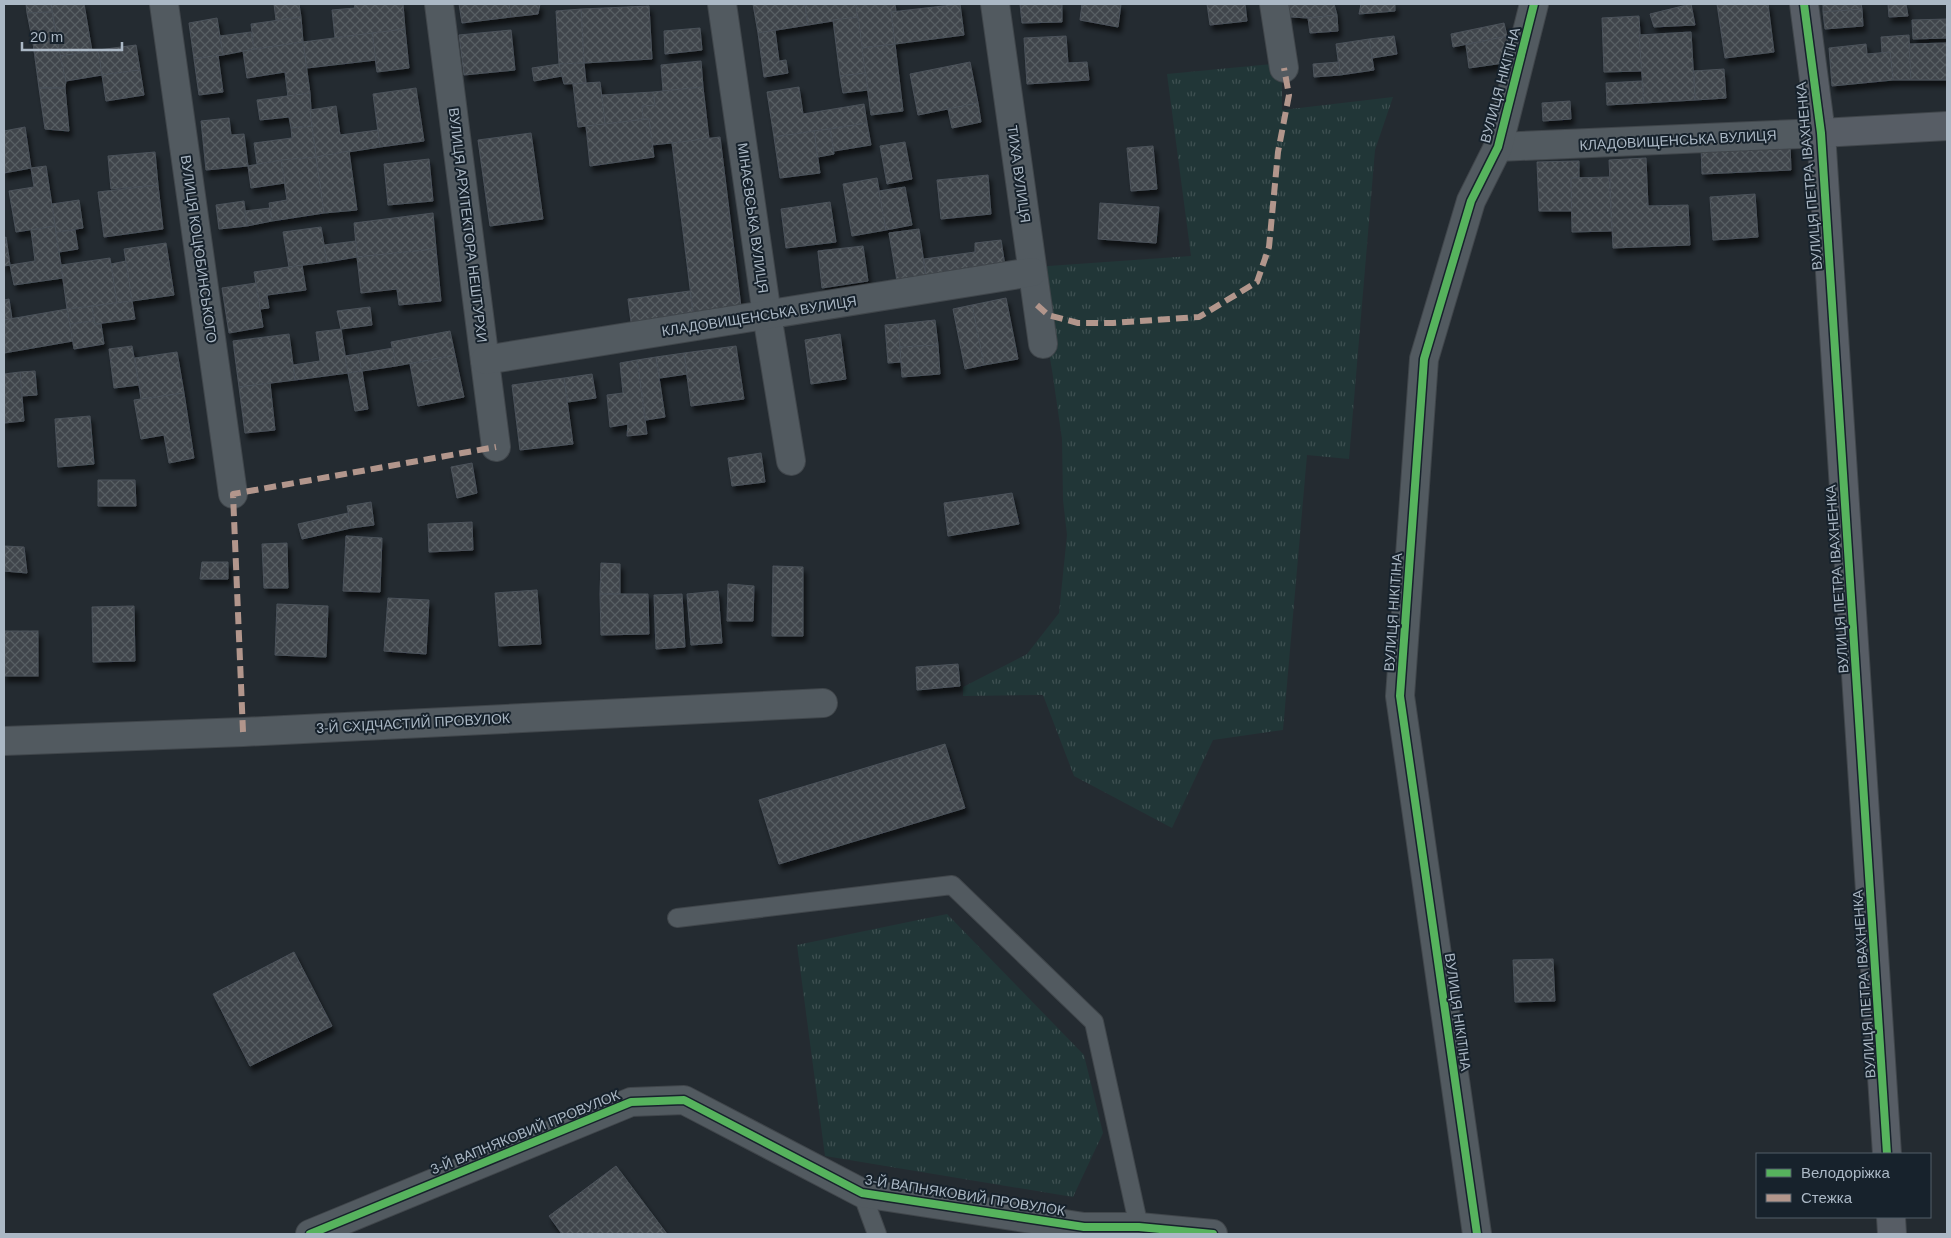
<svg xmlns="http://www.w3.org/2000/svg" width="1951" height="1238" font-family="Arial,sans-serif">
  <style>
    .grass { fill: url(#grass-tufts) }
    .building { fill: url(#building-cross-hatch); stroke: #4b525a; filter: url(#shadow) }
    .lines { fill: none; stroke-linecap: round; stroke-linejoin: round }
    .lane-casing { stroke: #40464b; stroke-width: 20 }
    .street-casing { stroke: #40464b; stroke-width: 30 }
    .secondary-casing { stroke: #40464b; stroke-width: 30 }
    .lane { stroke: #525a60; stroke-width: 18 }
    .street { stroke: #525a60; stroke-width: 28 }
    .secondary { stroke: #575d65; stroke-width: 28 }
    .quiet { stroke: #b2968c; stroke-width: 6; stroke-dasharray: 12 6; stroke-linecap: butt }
    .cycleway-casing { stroke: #17222c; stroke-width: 11 }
    .cycleway { stroke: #56b35d; stroke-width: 8 }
    .labels { text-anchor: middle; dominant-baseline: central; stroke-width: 4; stroke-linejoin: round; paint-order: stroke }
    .street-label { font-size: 14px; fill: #abb8c5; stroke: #17222c }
  </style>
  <defs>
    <pattern id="grass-tufts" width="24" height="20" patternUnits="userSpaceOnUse" patternTransform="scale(1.25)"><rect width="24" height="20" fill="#213637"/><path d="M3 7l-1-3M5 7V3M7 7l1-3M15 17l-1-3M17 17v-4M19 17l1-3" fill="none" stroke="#3f5152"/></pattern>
    <pattern id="building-cross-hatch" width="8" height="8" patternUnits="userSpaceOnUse" patternTransform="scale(1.25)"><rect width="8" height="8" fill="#3f454b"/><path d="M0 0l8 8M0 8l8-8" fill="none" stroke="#585e63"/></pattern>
    <filter id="shadow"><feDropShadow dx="3" dy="5.5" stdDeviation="2.5" flood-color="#0009"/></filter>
  </defs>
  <rect width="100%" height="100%" fill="#242b31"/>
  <g class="grass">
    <path d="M1282 63V110L1393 97 1375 150 1349 459 1307 455 1283 730 1213 740 1172 828 1074 776 1043 695 963 696V687L1027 654 1059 613 1067 535 1063 500 1062 439 1052 370 1034 267 1191 256 1167 74Z"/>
    <path d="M947 914 1084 1055 1103 1133 1073 1197 825 1156 797 945Z"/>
  </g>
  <g class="building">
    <path d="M26 4H51L52 12 27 13Z"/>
    <path d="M51 4H84L92 51 60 56Z"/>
    <path d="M274 4H299L301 17 276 20Z"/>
    <path d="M354 4H403L405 29 335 38 332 10 355 8Z"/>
    <path d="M459 4H509L511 17 462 23Z"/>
    <path d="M509 4H540L538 14 511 17Z"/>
    <path d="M753 4H805L808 25 758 33Z"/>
    <path d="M805 4H856L858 17 808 25Z"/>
    <path d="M856 4H895L896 11 891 12 895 44 862 48Z"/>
    <path d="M960 4 964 35 895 44 891 12Z"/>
    <path d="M1020 4H1062V22L1022 23Z"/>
    <path d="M1082 4H1121L1118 27 1080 20Z"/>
    <path d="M1207 4H1245L1247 21 1210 25Z"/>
    <path d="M1289 4H1334L1337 15 1308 18 1291 17Z"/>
    <path d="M1361 4H1395V11L1359 14Z"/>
    <path d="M1691 4 1695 25 1654 27 1650 14Z"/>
    <path d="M1717 4H1768L1774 52 1725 58Z"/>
    <path d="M1823 4H1861L1862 9 1823 12Z"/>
    <path d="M1888 4H1906L1908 16 1889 17Z"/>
    <path d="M649 6 652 59 584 63 581 9Z"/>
    <path d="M581 9 584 63 559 64 556 11Z"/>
    <path d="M1862 9 1863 26 1825 29 1823 12Z"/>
    <path d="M52 12 57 40 33 43 27 13Z"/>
    <path d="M1337 15 1338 31 1310 33 1308 18Z"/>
    <path d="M1639 16 1642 71 1604 72 1602 18Z"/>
    <path d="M301 17 303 42 254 49 251 24Z"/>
    <path d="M858 17 866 73 840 76 833 20Z"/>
    <path d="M217 18 223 55 194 59 189 23Z"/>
    <path d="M1947 19V38L1913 39 1912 20Z"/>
    <path d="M1504 23 1507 36 1453 47 1451 34Z"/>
    <path d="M700 28 702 50 665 54 664 31Z"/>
    <path d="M405 29 409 68 377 72 372 33Z"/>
    <path d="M511 30 515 70 464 75 459 35Z"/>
    <path d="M775 30 779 61 786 60 788 73 764 77 758 33Z"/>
    <path d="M251 32 254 49 223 55 220 36Z"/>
    <path d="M1691 32 1695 100 1644 103 1639 35Z"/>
    <path d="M372 33 376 60 307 68 303 42Z"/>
    <path d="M1909 35 1911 80H1893L1890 52 1882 53 1881 37Z"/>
    <path d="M1066 36 1068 63 1087 62 1089 80 1027 84 1024 38Z"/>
    <path d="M1394 36 1397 54 1372 58 1369 39Z"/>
    <path d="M1507 36 1511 62 1469 68 1466 45Z"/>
    <path d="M1369 39 1374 70 1340 75 1336 44Z"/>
    <path d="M57 40 66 81 65 88H39L33 43Z"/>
    <path d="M303 42 310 93 288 97 285 72 247 78 243 51Z"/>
    <path d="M1947 43V80H1911L1909 44Z"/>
    <path d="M895 44 903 111 871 115 862 48Z"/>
    <path d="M1866 44 1867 54 1890 52 1893 80 1832 86 1829 48Z"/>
    <path d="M136 45 140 70 102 75 98 50Z"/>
    <path d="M98 50 102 75 66 81 60 56Z"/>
    <path d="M218 55 223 92 199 95 194 59Z"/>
    <path d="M701 61 703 87 663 91 661 65Z"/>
    <path d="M970 62 978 103 918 115 910 74Z"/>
    <path d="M1339 62 1340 75 1314 77 1313 64Z"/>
    <path d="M584 63 586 83 564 84 559 64Z"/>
    <path d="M559 64 562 76 534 81 532 68Z"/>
    <path d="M1724 69 1726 98 1695 100 1694 71Z"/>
    <path d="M140 70 144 95 106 101 102 75Z"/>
    <path d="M866 73 868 90 843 93 840 76Z"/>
    <path d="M1642 81 1644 103 1607 105 1606 83Z"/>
    <path d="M600 82 605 124 578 127 573 84Z"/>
    <path d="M703 87 709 139 652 145 649 119H643L642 106 655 105 653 92Z"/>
    <path d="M799 87 803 114 864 104 867 123 774 137 767 92Z"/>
    <path d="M39 88H65L69 131 45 129Z"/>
    <path d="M416 88 424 141 380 147 373 94Z"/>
    <path d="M653 92 655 105 642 106 643 119 605 124 602 95Z"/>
    <path d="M310 93 312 126 291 128 289 117 260 120 257 100Z"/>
    <path d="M1570 101 1571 119 1543 121 1542 103Z"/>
    <path d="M978 103 981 122 952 128 948 109Z"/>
    <path d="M336 106 340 135 378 130 380 147 316 157 310 110Z"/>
    <path d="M229 118 231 135 244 134 248 166 206 170 201 121Z"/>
    <path d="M649 119 654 157 590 166 586 126Z"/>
    <path d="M867 123 871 145 834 151 830 129Z"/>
    <path d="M312 126 316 157 257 164 254 143 292 138 291 128Z"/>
    <path d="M25 127 31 168 4 173V131Z"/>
    <path d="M830 129 834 154 818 157 814 131Z"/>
    <path d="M814 131 820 173 780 178 774 137Z"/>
    <path d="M531 133 543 219 490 226 478 140Z"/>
    <path d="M720 137 741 307 693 312 672 143Z"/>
    <path d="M905 142 912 179 887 184 880 146Z"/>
    <path d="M1790 144 1791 170 1702 174 1701 147Z"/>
    <path d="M1153 146 1157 189 1131 191 1127 148Z"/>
    <path d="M349 151 357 210 324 213 316 157Z"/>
    <path d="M155 152 158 185 111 189 108 156Z"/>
    <path d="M316 157 324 213 272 221 269 203 287 200 281 160Z"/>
    <path d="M1646 158 1648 206 1688 205 1690 245 1613 248 1609 160Z"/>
    <path d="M429 159 433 201 388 205 384 164Z"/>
    <path d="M281 160 285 183 251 188 248 166Z"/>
    <path d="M1579 161V178H1571L1572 211H1539L1537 162Z"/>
    <path d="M46 166 55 226 16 232 9 191 34 187 31 168Z"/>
    <path d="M988 175 991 214 941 219 937 180Z"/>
    <path d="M1609 177 1612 231 1572 232 1571 178Z"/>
    <path d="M877 178 886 230 852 236 843 184Z"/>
    <path d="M158 185 163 229 104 237 98 192Z"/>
    <path d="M905 187 912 225 886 230 879 191Z"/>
    <path d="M1755 194 1758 237 1713 240 1710 197Z"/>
    <path d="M79 200 83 228 56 232 52 204Z"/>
    <path d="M244 201 247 226 219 229 216 205Z"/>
    <path d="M830 202 836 242 786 248 781 209Z"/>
    <path d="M1100 203 1159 207 1156 243 1098 239Z"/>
    <path d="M270 208 272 221 247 226 245 211Z"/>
    <path d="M433 213 436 249 357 257 354 223Z"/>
    <path d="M55 226 63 278 14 285 10 265 35 261 31 230Z"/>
    <path d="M321 227 327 262 289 267 283 232Z"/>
    <path d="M919 229 926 277 897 281 889 233Z"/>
    <path d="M75 230 78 249 59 252 56 232Z"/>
    <path d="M6 237 10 265 4 266V238Z"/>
    <path d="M1001 240 1005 266 926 277 924 259 975 252V243Z"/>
    <path d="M356 241 357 257 327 262 324 245Z"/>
    <path d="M166 243 174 295 132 301 124 249Z"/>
    <path d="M863 246 868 281 822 288 818 251Z"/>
    <path d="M436 249 441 301 399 305 397 289 361 293 357 257Z"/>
    <path d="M110 258 117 303 67 309 61 265Z"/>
    <path d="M126 261 132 301 117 303 111 264Z"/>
    <path d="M302 265 306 290 267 295 269 308 260 309 254 272Z"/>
    <path d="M256 283 263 327 229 333 222 288Z"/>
    <path d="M690 291 693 312 631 322 628 299Z"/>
    <path d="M1006 298 1018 359 984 365 972 305Z"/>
    <path d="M9 299 12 319 4 320V300Z"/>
    <path d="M132 301 135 319 95 324 92 306Z"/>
    <path d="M972 305 984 365 965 369 953 309Z"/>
    <path d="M92 306 94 321 70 324 67 309Z"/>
    <path d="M370 307 372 325 341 329 337 311Z"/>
    <path d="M67 309 73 341 4 353V320Z"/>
    <path d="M935 320 938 345 900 347 898 324Z"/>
    <path d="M94 321 95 324H101L104 344 74 349 70 324Z"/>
    <path d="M898 324 901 362 888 363 885 325Z"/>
    <path d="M341 329 348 373 295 380 293 365 320 361 316 332Z"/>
    <path d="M450 331 455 355 396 366 391 342Z"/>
    <path d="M289 334 295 380 239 387 233 341Z"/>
    <path d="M840 334 846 379 811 384 805 340Z"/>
    <path d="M938 345 940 374 902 377 900 347Z"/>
    <path d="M132 346 139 385 114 388 109 349Z"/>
    <path d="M736 346 744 399 691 406 684 353Z"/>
    <path d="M393 348 396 366 362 371 358 354Z"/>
    <path d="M177 352 184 393 141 399 135 358Z"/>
    <path d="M684 353 687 374 660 378 656 357Z"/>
    <path d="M358 354 362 371 348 373 345 356Z"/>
    <path d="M455 355 464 397 418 406 410 364Z"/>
    <path d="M656 357 665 417 646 420 637 360Z"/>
    <path d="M637 360 647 434 627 436 628 424 610 427 607 395 623 393 620 363Z"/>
    <path d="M35 371 37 395 21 396 20 372Z"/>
    <path d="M362 371 368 409 355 411 348 373Z"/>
    <path d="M20 372 24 421 4 423V374Z"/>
    <path d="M592 374 596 398 568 402 564 378Z"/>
    <path d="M564 378 573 444 520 450 512 385Z"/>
    <path d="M270 383 275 430 245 433 239 387Z"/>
    <path d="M184 393 194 458 169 463 164 435 141 439 134 400Z"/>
    <path d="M90 416 94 464 58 467 55 419Z"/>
    <path d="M761 453 765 482 732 486 728 458Z"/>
    <path d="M472 463 477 493 457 498 451 467Z"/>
    <path d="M98 480H135L136 506H98Z"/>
    <path d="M1012 493 1019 524 948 536 944 503Z"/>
    <path d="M371 502 374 525 351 528 347 506Z"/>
    <path d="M348 513 351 528 302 539 298 524Z"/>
    <path d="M472 522 473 550 429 552 428 524Z"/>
    <path d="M346 536 382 538 380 592 343 591Z"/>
    <path d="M287 543 288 588H264L262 544Z"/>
    <path d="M4 546 24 547 27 573 4 571Z"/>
    <path d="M202 562H228V579H200Z"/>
    <path d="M601 563 620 564V594H600Z"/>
    <path d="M773 566 803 567V636H772Z"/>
    <path d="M728 584 754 586 753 621H727Z"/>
    <path d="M537 590 541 644 499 646 495 593Z"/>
    <path d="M718 591 722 643 691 645 687 594Z"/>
    <path d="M600 594H648L649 634 601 635Z"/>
    <path d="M682 594 685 647 656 649 654 595Z"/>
    <path d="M388 598 429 600 426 654 384 651Z"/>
    <path d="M277 604 328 606 326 657 275 655Z"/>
    <path d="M134 606 135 661 93 662 92 607Z"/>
    <rect x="4" y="631" width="34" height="45"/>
    <path d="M958 664 960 686 917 690 916 667Z"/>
    <path d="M945 744 965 808 779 864 759 800Z"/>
    <path d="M294 952 332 1026 250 1066 213 994Z"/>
    <path d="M1553 959 1555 1001 1515 1002 1513 960Z"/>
    <path d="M616 1166 667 1234H562L549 1216Z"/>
  </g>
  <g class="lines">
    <g class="lane-casing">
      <g id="lane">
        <path d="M677 918 952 885 1094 1022 1139 1227"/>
        <path d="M862 1193 877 1234"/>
      </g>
    </g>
    <g class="street-casing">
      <g id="street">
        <path d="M164 4 233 494"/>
        <path d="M439 4 496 447"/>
        <path d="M722 4 767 315 791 461"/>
        <path d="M995 4 1043 344"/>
        <path d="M1274 4 1284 68"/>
        <path d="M1498 147 1821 133"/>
        <path d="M485 360 1032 272"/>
        <path d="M4 741 243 732 823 703"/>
        <path d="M310 1234 631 1102 684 1100 862 1193 1084 1227H1139L1213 1234"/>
        <path d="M1477 1234 1400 696 1424 359 1471 201 1498 147 1534 4"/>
      </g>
    </g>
    <g class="secondary-casing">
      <g id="secondary">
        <path d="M1804 4 1821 133 1887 1154"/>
        <path d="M1821 133 1947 126"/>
        <path d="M1891 1217 1892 1234"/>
      </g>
    </g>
    <use href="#lane" class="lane"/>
    <use href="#street" class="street"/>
    <use href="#secondary" class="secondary"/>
    <g class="quiet">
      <path d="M1037 305 1048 315 1078 323H1113L1199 317 1257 282 1269 247 1278 152 1289 95 1284 68"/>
      <path d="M243 732 233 494 496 447"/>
    </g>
    <g class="cycleway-casing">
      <g id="cycleway">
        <path d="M1804 4 1821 133 1887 1154"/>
        <path d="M310 1234 631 1102 684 1100 862 1193 1084 1227H1139L1213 1234"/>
        <path d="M1477 1234 1400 696 1424 359 1471 201 1498 147 1534 4"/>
      </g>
    </g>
    <use href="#cycleway" class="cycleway"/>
  </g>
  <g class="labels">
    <g class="street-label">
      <text transform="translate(1500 85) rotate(-75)">ВУЛИЦЯ НІКІТІНА</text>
      <text transform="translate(1678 140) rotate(-3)">КЛАДОВИЩЕНСЬКА ВУЛИЦЯ</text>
      <text transform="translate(1019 174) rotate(82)">ТИХА ВУЛИЦЯ</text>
      <text transform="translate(1809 176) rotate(-95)">ВУЛИЦЯ ПЕТРА ІВАХНЕНКА</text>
      <text transform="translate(753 218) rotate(82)">МІНАЄВСЬКА ВУЛИЦЯ</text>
      <text transform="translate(468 225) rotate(83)">ВУЛИЦЯ АРХІТЕКТОРА НЕШТУРХИ</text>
      <text transform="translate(199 249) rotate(82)">ВУЛИЦЯ КОЦЮБИНСЬКОГО</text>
      <text transform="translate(759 316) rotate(-9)">КЛАДОВИЩЕНСЬКА ВУЛИЦЯ</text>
      <text transform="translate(1837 579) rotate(-94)">ВУЛИЦЯ ПЕТРА ІВАХНЕНКА</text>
      <text transform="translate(1393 612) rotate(-86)">ВУЛИЦЯ НІКІТІНА</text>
      <text transform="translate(413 723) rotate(-3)">3-Й СХІДЧАСТИЙ ПРОВУЛОК</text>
      <text transform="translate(1864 984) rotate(-94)">ВУЛИЦЯ ПЕТРА ІВАХНЕНКА</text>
      <text transform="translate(1458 1012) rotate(82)">ВУЛИЦЯ НІКІТІНА</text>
      <text transform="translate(525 1132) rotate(-22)">3-Й ВАПНЯКОВИЙ ПРОВУЛОК</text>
      <text transform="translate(965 1195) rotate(9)">3-Й ВАПНЯКОВИЙ ПРОВУЛОК</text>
    </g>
  </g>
  <rect width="1951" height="1238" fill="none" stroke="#abb8c5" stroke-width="10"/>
  <rect x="1756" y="1153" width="175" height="65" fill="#17222c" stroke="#525e69"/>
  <rect x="1766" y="1169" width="25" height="8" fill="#56b35d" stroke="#525e69"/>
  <text x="1801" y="1178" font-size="15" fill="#abb8c5">Велодоріжка</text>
  <rect x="1766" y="1194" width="25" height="8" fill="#b2968c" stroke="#525e69"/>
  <text x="1801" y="1203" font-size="15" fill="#abb8c5">Стежка</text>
  <path d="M22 42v8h100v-8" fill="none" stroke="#abb8c5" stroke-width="2.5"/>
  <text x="30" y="42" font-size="15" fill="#abb8c5" stroke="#17222c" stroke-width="4" paint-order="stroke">20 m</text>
</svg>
